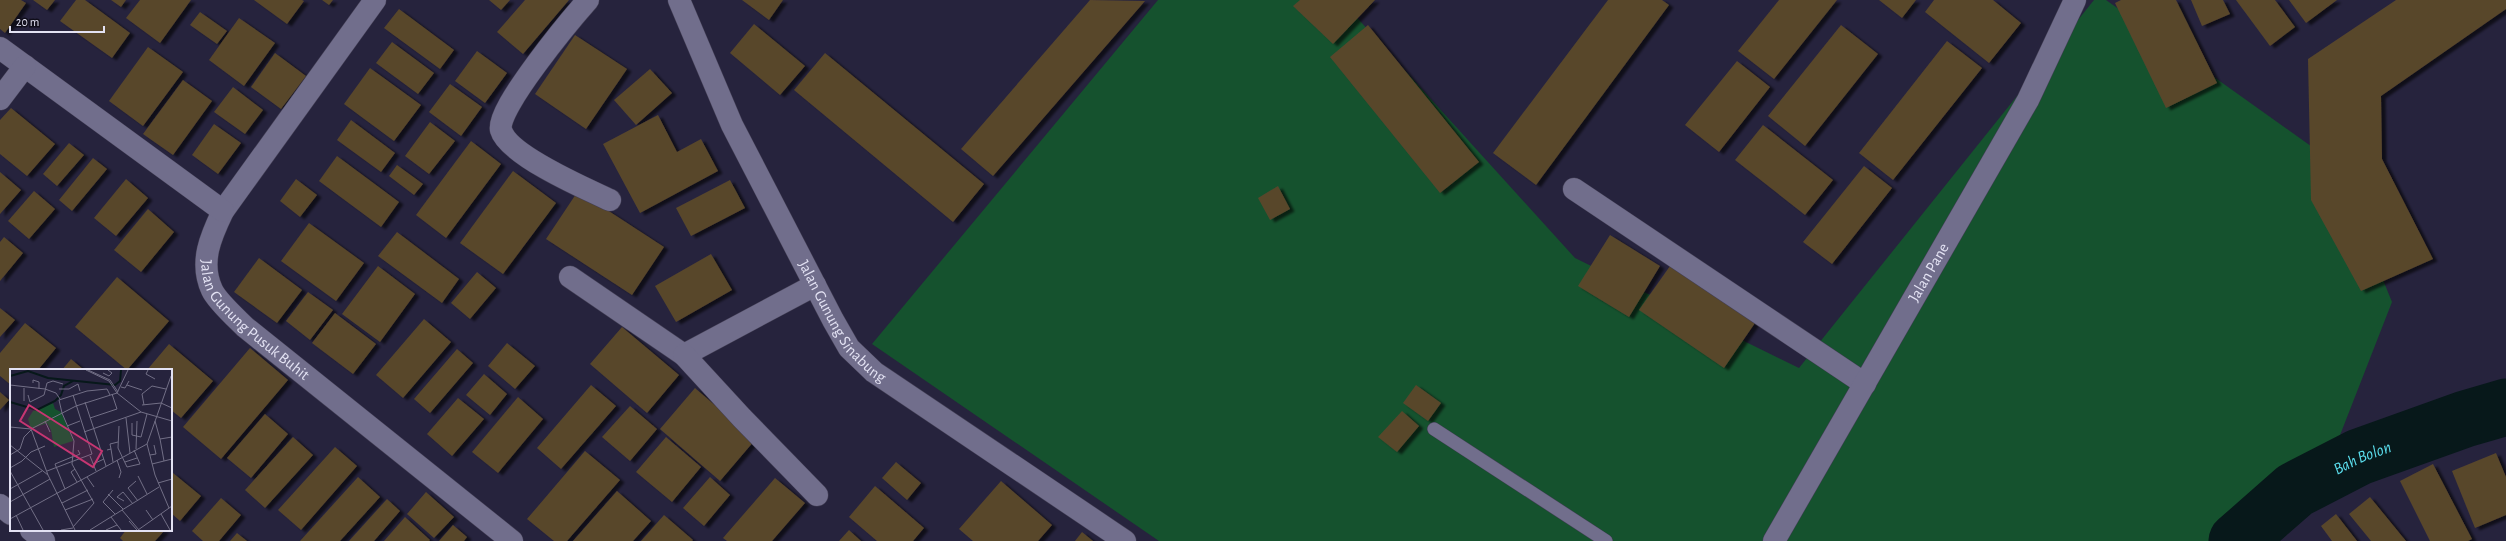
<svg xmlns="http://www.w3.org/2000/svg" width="2506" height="541" font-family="'Alegreya Sans',sans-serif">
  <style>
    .green { fill: #15522e }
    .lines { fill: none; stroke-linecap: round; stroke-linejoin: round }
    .river { stroke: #07181a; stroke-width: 57 }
    .building { fill: #58462c; filter: url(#shadow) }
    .service-casing { stroke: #433f55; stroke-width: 14 }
    .minor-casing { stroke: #433f55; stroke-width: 23 }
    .tertiary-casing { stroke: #433f55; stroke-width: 23 }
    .service { stroke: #716e8c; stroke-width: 13 }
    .minor { stroke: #716e8c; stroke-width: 22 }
    .tertiary { stroke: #716e8c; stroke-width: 22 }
    .labels { text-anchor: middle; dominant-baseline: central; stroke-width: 3; stroke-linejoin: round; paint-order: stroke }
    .street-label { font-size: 16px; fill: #e3e2f3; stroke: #100e1a }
    .water-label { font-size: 17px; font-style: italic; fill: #5bdeed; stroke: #100e1a }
    .inset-river { fill: none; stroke: #07181a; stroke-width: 2 }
    .inset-road { fill: none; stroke: #726f86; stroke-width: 1 }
    .view { fill: #c73672; fill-opacity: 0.15; stroke: #c73672; stroke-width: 2 }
    .inset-edge { fill: none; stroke: #e3e2f3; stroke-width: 2 }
  </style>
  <defs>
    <filter id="shadow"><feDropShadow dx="4.5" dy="2.5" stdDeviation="1" flood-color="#0009"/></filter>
  </defs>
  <rect width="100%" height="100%" fill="#26233d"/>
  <path class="green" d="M1158 0H1341L1575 258 1799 368 2094 0H2106L2336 164 2392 302 2335 448 2215 541H1159L872 344Z"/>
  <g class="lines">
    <path class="river" id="s1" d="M2237 541 2295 490 2359 457 2465 419 2506 407"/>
  </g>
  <g class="building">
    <path d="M0 0H21L26 3 5 33 0 29Z"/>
    <path d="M33 0H55L47 10Z"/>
    <path d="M76 0H85L130 33 112 58 60 21Z"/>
    <path d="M111 0H126L121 7Z"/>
    <path d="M140 0H191L160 43 126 18Z"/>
    <path d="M254 0H302L304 1 287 24Z"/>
    <path d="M322 0H333L329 5Z"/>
    <path d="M489 0H510L501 10Z"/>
    <path d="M525 0H569L523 54 497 32Z"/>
    <path d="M742 0H783L769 20Z"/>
    <path d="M1090 0 1145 1 993 176 961 149Z"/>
    <path d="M1300 0H1375L1333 44 1293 6Z"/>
    <path d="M1608 0H1662L1669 5 1536 185 1493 153Z"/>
    <path d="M1779 0H1837L1774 79 1738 51Z"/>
    <path d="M1879 0H1916L1902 18Z"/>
    <path d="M1934 0H1993L2021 23 1989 63 1925 12Z"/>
    <path d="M2121 0H2176L2217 83 2166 108 2115 3Z"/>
    <path d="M2191 0H2223L2230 14 2202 26Z"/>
    <path d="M2236 0H2275L2295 27 2270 46Z"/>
    <path d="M2289 0H2337L2306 23Z"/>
    <path d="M2396 0H2506V9L2381 96 2382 159 2433 259 2361 291 2311 200 2308 59Z"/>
    <path d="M399 9 454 50 440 69 384 28Z"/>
    <path d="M200 12 227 31 217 44 190 25Z"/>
    <path d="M239 18 275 43 244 86 209 60Z"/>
    <path d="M754 24 805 66 780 95 730 53Z"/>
    <path d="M1368 25 1479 162 1440 193 1330 57Z"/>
    <path d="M1841 25 1878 54 1805 146 1768 116Z"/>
    <path d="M575 35 627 69 586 129 535 94Z"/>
    <path d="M1947 41 1982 68 1893 180 1859 153Z"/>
    <path d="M392 42 434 73 418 94 376 63Z"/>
    <path d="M148 47 183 72 143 126 109 101Z"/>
    <path d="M477 51 507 73 485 103 455 81Z"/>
    <path d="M275 53 306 76 281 109 251 87Z"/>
    <path d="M825 53 984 184 953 222 794 90Z"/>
    <path d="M1737 61 1770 87 1719 152 1685 125Z"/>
    <path d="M370 68 421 105 394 141 344 104Z"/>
    <path d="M650 69 672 93 636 125 614 100Z"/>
    <path d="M183 80 212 101 173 155 143 134Z"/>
    <path d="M450 84 482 107 461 136 429 112Z"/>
    <path d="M233 87 263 110 245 134 214 112Z"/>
    <path d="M11 108 55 144 27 176 0 154V120Z"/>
    <path d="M658 115 677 152 701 139 718 171 640 213 603 144Z"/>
    <path d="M351 120 395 153 381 172 337 140Z"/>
    <path d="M430 122 455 141 429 174 405 156Z"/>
    <path d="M214 124 241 143 218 174 192 155Z"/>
    <path d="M1763 125 1833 180 1805 215 1735 160Z"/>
    <path d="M471 141 501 164 446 238 416 215Z"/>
    <path d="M69 143 84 155 57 186 43 174Z"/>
    <path d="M337 156 399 202 381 227 319 181Z"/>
    <path d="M93 158 107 169 72 211 59 200Z"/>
    <path d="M397 165 423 184 414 195 389 176Z"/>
    <path d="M1864 166 1892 188 1832 264 1803 242Z"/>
    <path d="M513 171 556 203 503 274 460 243Z"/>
    <path d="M0 172 21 190 0 214Z"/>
    <path d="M126 179 148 198 116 236 94 218Z"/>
    <path d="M296 179 317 195 300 217 280 201Z"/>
    <path d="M730 180 745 208 691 236 676 208Z"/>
    <path d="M1278 186 1290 209 1270 220 1258 198Z"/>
    <path d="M34 191 55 209 29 239 8 221Z"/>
    <path d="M578 191 664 247 632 295 546 239Z"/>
    <path d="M148 209 174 232 141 272 114 250Z"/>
    <path d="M309 223 364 263 336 301 281 261Z"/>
    <path d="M397 232 459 279 442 303 378 256Z"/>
    <path d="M1610 235 1660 266 1629 317 1578 286Z"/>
    <path d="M4 237 23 253 0 281V242Z"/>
    <path d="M711 254 732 290 676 322 655 286Z"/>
    <path d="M259 258 302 290 277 323 234 292Z"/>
    <path d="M378 266 415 294 380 342 342 314Z"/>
    <path d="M1670 266 1755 323 1724 368 1639 310Z"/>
    <path d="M477 272 496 288 470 319 451 303Z"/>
    <path d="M117 277 169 321 127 370 75 327Z"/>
    <path d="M308 292 333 310 310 340 286 321Z"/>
    <path d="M0 308 15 320 0 337Z"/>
    <path d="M335 313 376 344 353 374 312 343Z"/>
    <path d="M424 319 451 342 403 398 376 375Z"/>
    <path d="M25 323 56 348 38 370H11V385L0 376V353Z"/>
    <path d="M622 327 679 375 647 413 590 364Z"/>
    <path d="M507 343 535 366 515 389 488 366Z"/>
    <path d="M169 344 213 381 181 418 171 410V370H147Z"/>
    <path d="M250 348 288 380 221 459 183 427Z"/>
    <path d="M457 349 473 363 430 413 414 399Z"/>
    <path d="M71 359 84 370H62Z"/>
    <path d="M484 374 507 394 490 415 466 395Z"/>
    <path d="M591 385 616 406 561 469 537 448Z"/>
    <path d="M1416 385 1441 403 1428 421 1403 403Z"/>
    <path d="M695 388 755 440 720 481 660 429Z"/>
    <path d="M0 392 9 400 0 410Z"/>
    <path d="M518 397 543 419 498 473 472 452Z"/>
    <path d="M458 398 484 419 452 456 427 434Z"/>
    <path d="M630 406 657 429 630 461 602 437Z"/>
    <path d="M1402 411 1419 426 1397 452 1378 437Z"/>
    <path d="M265 414 288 434 251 478 227 458Z"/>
    <path d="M293 437 313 455 265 508 245 490Z"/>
    <path d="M666 437 701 467 672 502 636 472Z"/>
    <path d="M335 447 357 466 301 530 278 510Z"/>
    <path d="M585 451 620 480 567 541H554L527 519Z"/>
    <path d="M2496 453 2506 477V515L2475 528 2452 471Z"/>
    <path d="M896 462 921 483 907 500 882 478Z"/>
    <path d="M2433 464 2472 539 2468 541H2430L2400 481Z"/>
    <path d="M173 473 201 496 180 521 171 513V476Z"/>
    <path d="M358 477 380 497 340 541H300Z"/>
    <path d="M710 477 730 495 704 526 683 508Z"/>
    <path d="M775 478 805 503 772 541H727L723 538Z"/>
    <path d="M1001 481 1052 525 1038 541H973L959 529Z"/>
    <path d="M875 486 924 528 913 541H877L849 517Z"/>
    <path d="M617 491 651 521 633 541H573Z"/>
    <path d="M426 492 454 517 434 538 407 514Z"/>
    <path d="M2370 497 2406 541H2371L2349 514Z"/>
    <path d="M221 498 241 515 219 541H203L192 531Z"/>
    <path d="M387 499 400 511 374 541H349Z"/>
    <path d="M2336 514 2357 541H2332L2321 526Z"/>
    <path d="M664 515 693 540 692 541H641Z"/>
    <path d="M405 517 430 540 429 541H384Z"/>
    <path d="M453 525 467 537 464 541H439Z"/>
    <path d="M126 530H165L155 541H123L120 538Z"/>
    <path d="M849 530 861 541H839Z"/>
    <path d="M1082 532 1093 541H1075Z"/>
    <path d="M237 533 247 541H230Z"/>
  </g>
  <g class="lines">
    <g class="service-casing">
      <path id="service" d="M1434 429 1606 541"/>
    </g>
    <g class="minor-casing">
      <g id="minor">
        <path id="s2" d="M375 0 223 211C211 236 199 262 212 290 217 301 236 318 245 327L512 541"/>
        <path d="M588 0C572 18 495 110 501 130 508 155 586 189 610 200"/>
        <path id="s3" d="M679 0 732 125 833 320 849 348 874 372 1125 541"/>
        <path d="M0 48 223 211"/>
        <path d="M0 99 25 66"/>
        <path d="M1574 189 1865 384"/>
        <path d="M570 277 684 355 815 285"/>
        <path d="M684 355 742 418 817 495"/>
        <path d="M0 505 11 514"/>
        <path d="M31 530 44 541"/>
      </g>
    </g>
    <g class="tertiary-casing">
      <g id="tertiary">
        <path id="s4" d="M1774 541 2028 100 2075 0"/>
      </g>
    </g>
    <use href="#service" class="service"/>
    <use href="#minor" class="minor"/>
    <use href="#tertiary" class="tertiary"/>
  </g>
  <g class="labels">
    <g class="street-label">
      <text stroke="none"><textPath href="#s4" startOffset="310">Jalan Pane</textPath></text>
      <text stroke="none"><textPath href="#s2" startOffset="392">Jalan Gunung Pusuk Buhit</textPath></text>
      <text stroke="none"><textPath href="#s3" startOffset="362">Jalan Gunung Sinabung</textPath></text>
    </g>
    <g class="water-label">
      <text stroke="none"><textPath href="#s1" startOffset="152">Bah Bolon</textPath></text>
    </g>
  </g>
  <g transform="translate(10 369)">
    <rect width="162" height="162" fill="#26233d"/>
    <path d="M43 34 45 40 51 43 63 72 44 78 41 61 37 54 21 60 18 50 23 42Z" fill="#15522e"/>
    <path class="inset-river" d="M0 7 18 2 38 9 105 16 110 12 111 1M0 33 27 41 45 32 51 26 54 17 63 12"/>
    <path class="inset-road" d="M76 1 99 12 107 24 131 43 162 52M78 1 100 11 108 23M138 1 136 5 145 10M93 4 99 7 102 4 98 1M23 14V11L29 13V20M0 16 35 20 46 24 50 30M117 16 132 21M111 18 115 19 119 12M49 20H59L68 15 70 22M18 26 20 33 34 26 37 14 43 12 53 15M14 32V19M75 33 96 97M132 36 151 34 162 39M134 36 132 25 142 17 156 20M80 49 107 40 102 25M116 49 120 84M35 52 40 63M145 52 150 70M122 54V66L131 68 137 45M57 57 70 52M109 57 108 79 117 98 130 95 124 81M0 58 21 60 38 106 65 161M21 60 66 37 107 24 118 1M74 63 131 43M137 75 145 106 159 139M0 76 38 106M101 80 100 75 108 73M126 80 127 52M97 81 101 80 103 93M0 86 10 80 14 68 21 61M140 86 146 85 144 76M80 87 86 102M63 88 70 85 68 81M107 91 111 103 109 109M154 92 150 70 162 68M115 93 127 89M83 95 94 90M142 95 162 90M0 99 12 92 21 83 35 77M65 100 61 103 67 113M0 102 33 161M37 102 82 85 63 26M128 107 137 125M77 108 84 118M126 112 118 119 128 132M148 114 162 110M0 120 32 102M55 120 45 95 62 88M103 121 93 133 105 145M98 125 113 140M114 132 107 128 113 123 123 135M0 133 40 110M52 134 78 121M55 141 83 130M112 141 129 161M136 141 143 151M151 145 160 161M6 146 13 161M101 148 111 161M0 150 137 75 161 7M119 152 127 161M63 158 84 134 62 95 64 72 52 44 49 31 77 22 97 20 100 26M51 161 63 159M80 161 149 118M96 161 107 156M128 161 162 137"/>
    <path class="view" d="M19 36 92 82 83 98 10 52Z"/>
    <rect width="162" height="162" class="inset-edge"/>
  </g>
  <path d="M10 26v6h94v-6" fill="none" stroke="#e3e2f3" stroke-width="2"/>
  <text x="16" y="26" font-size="12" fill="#e3e2f3" stroke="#100e1a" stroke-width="3" paint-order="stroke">20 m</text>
</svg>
